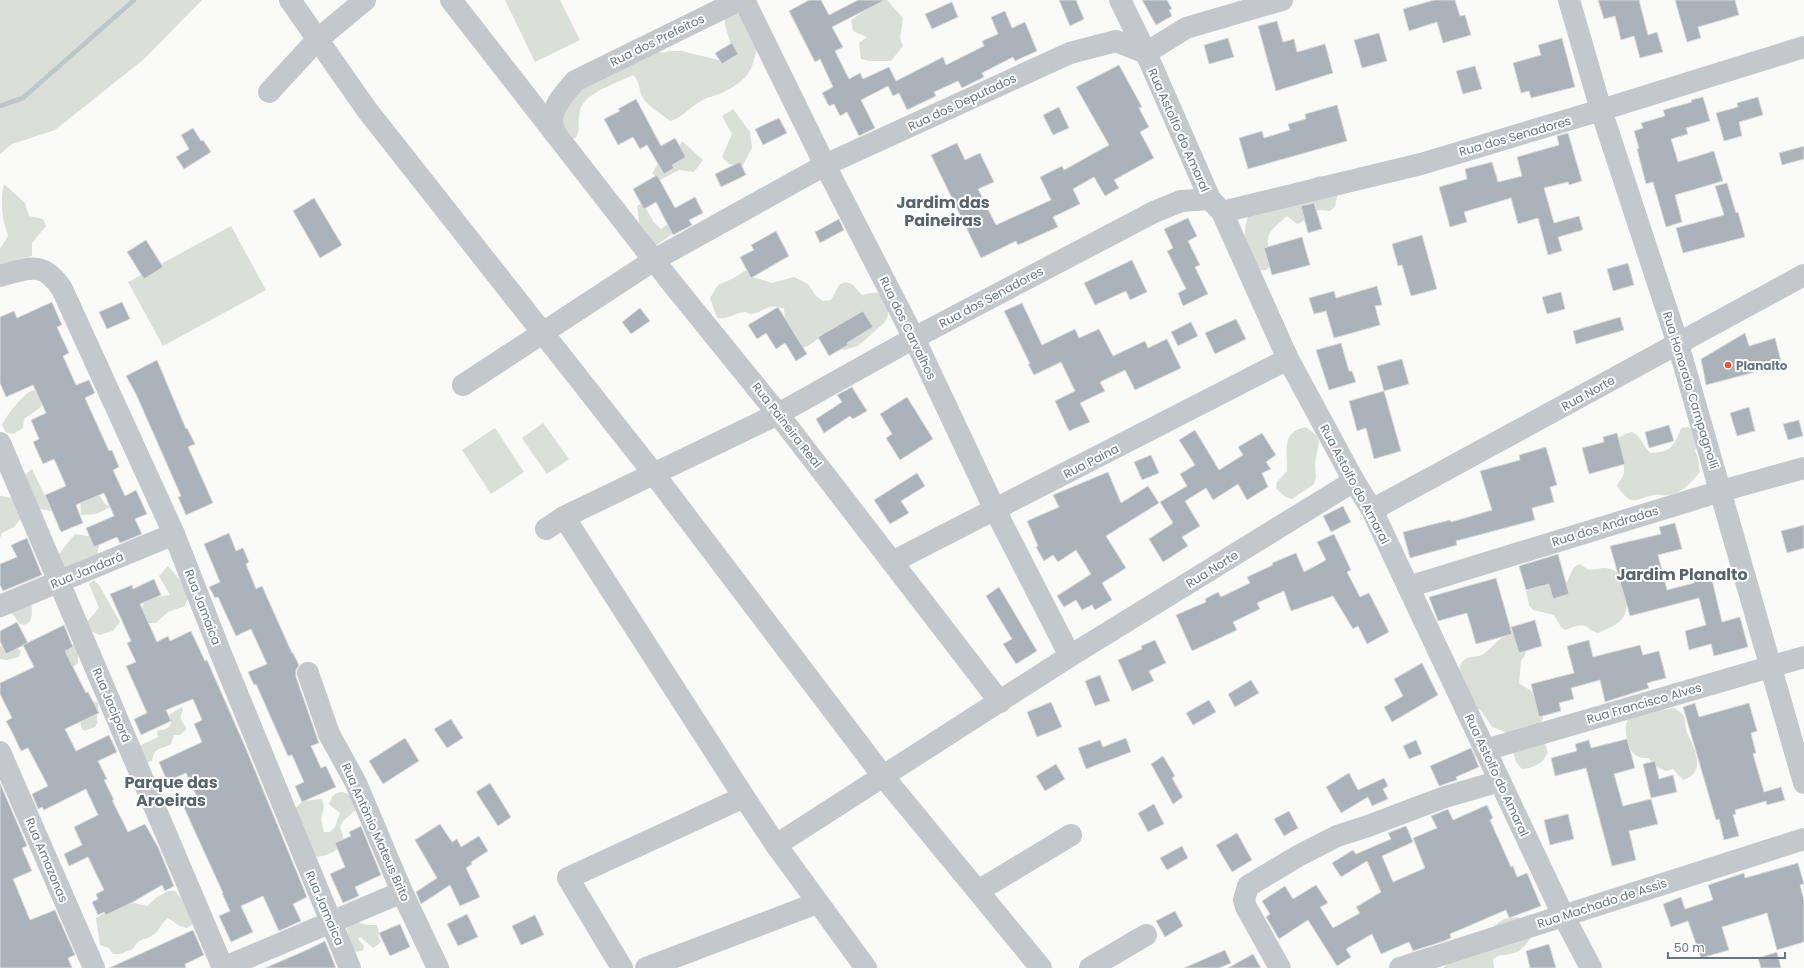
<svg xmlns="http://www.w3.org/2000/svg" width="1804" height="968" font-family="Poppins,sans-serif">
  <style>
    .green { fill: #dadfd7 }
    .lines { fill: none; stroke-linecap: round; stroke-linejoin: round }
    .stream { stroke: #bbc7cb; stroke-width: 4.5 }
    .building { fill: #aab3b9; stroke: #dcdcda }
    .minor { stroke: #c3c8cc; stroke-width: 22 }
    .poi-dot { fill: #e4572e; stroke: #fff; stroke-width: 1.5 }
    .labels { text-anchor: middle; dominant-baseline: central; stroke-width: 4; stroke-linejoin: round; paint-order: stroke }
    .street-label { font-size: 12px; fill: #657683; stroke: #fff }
    .poi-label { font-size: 12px; font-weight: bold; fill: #657683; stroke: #fff; text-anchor: start }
    .district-label { font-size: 16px; font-weight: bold; fill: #57646e; stroke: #fff }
  </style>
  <rect width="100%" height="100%" fill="#fafaf8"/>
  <g class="green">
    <path d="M0 0H202L144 59 55 130 12 144 0 154Z"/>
    <path d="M505 0H560L580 40 535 62Z"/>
    <path d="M881 0H887L903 18 900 38 903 46 891 61H869L861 59 859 43 867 37 853 31 851 20Z"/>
    <path d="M734 8 759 40C752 71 751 78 722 93 715 96 707 97 701 101 690 107 682 118 670 121 661 113 649 108 643 98 638 90 641 82 633 75 618 83 585 92 580 110 577 120 581 128 576 138L570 139 563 128 561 98 657 51 663 53 669 51H682L718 60 728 55 732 50C730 37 723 26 725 14Z"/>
    <path d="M733 109 750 132 752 148 742 167 729 164 722 157 732 134 722 116Z"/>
    <path d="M682 141 703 160 694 172 679 170 660 180 652 173 658 164 671 160Z"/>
    <path d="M1318 176H1324L1339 187 1335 206 1330 211C1324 211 1316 209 1311 212 1304 216 1307 221 1297 224L1287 216C1282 221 1272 228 1269 235 1263 248 1281 258 1266 270H1260C1246 238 1239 243 1251 206L1300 188 1311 179Z"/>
    <path d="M4 184 25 203 29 216 43 219 46 226 32 243V256L18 259 0 272V249L8 236C2 219 0 202 4 184Z"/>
    <path d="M643 203 653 221 661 229 668 224 675 232 657 245H642L637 206Z"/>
    <path d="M231 226 266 290 163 346 128 282Z"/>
    <path d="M746 270 753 277 772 283 794 277 808 284 816 296 823 301 831 300 839 285 845 282 852 284 862 295C874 292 880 291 888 300V315L885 322 858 346 844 350 837 348 832 342V328C822 334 814 344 803 348L777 330 785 317 784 309C768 302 765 312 751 314 749 314 746 312 745 312 735 312 730 320 717 318L710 298 718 285 732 279Z"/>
    <path d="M34 390 40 394 41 407 24 419 23 428 13 434 6 432 2 425C6 416 24 392 34 390Z"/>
    <path d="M543 423 569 459 547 474 522 438Z"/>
    <path d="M1306 427 1317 436 1319 442 1315 463 1316 477 1314 484 1292 499 1285 497 1276 488 1277 482 1287 471C1288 452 1280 432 1306 427Z"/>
    <path d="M1688 427 1695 431 1699 436 1695 451 1698 458 1700 472C1692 481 1682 493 1670 495 1664 496 1659 494 1654 495 1632 500 1632 507 1617 486 1619 482 1624 476 1624 472 1626 460 1615 456 1619 438L1625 434 1632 432C1641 436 1643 446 1650 453 1671 452 1674 447 1681 428Z"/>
    <path d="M495 428 524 472 491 494 462 450Z"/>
    <path d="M32 469 52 511 39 509 25 475Z"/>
    <path d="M94 487 105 504 111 507 96 514 81 515 80 490Z"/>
    <path d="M0 496 12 498 23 516 14 527 2 533 0 538Z"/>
    <path d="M75 534 101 538 97 554 85 559 68 571 54 560Z"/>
    <path d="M1580 564C1592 574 1594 568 1606 568 1610 568 1615 571 1619 573 1627 607 1637 618 1598 633 1593 632 1591 630 1587 627 1580 623 1571 628 1565 630L1561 627 1554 615 1533 610 1529 605 1526 591C1540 583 1549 583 1564 588L1574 567Z"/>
    <path d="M168 566 190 592 185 606 168 612 156 623H148L141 612 145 598 170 595 159 576Z"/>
    <path d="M94 580 99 585 120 622 113 631 99 635 88 629 86 623 99 608 89 584Z"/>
    <path d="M31 603C33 611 33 628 20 624L12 613 6 615Z"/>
    <path d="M1512 634 1518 635 1526 648 1525 655 1521 661 1519 683 1531 691 1541 711 1543 718 1540 725 1542 740 1546 746 1548 753C1542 764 1534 768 1522 769 1512 760 1513 748 1513 735L1492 727 1480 709 1473 710C1468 696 1449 668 1467 658 1472 656 1478 657 1482 655 1494 647 1496 638 1512 634Z"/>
    <path d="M10 643 21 651 19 657 7 660 0 659V646Z"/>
    <path d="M71 644 75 645 78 652V663L73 667 63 657 65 645Z"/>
    <path d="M89 700 98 703C99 710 95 716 98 722L95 727 84 731 81 727 80 718Z"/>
    <path d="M182 707 183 710C179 718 181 721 186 727V730L180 735H174L171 744C160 751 155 745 152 761L146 763 139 746 158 737 157 731C163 729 169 730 171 723L169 717 170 714Z"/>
    <path d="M1673 708C1677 710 1682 712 1684 717 1686 721 1685 726 1686 730 1690 741 1702 759 1695 771 1693 776 1688 778 1683 780L1673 769 1666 771 1659 768 1648 758C1643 758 1638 758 1634 754 1627 747 1621 723 1631 717 1644 710 1659 712 1673 708Z"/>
    <path d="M342 792 349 794 358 808 343 821 340 827 344 840C339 852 322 859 309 856L288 815 303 801 322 799 324 806 321 819 324 832H330L335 827 340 813 329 804 332 797 336 793Z"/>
    <path d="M168 891H175L183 901 193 924 187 928 180 926 168 918C161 923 160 930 153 935 145 941 139 937 133 949L120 954H113L109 948 100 945 96 918 109 910 134 903 147 906 157 897Z"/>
    <path d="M1517 917 1523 919 1534 932C1529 940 1524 951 1514 953 1506 956 1500 953 1493 959L1494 968H1443L1498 923 1504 919Z"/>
    <path d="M358 922 367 925H377L379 933 378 936 381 942 373 948 361 937 358 939 364 946 363 950 357 952 351 949 347 928 349 925Z"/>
  </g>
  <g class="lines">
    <path class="stream" d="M0 106 23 98 134 0"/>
  </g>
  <g class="building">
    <path d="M809 0H821L829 15 858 0H885L832 27 843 47 835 51 849 79 860 73 863 79 889 67 896 81 943 57 946 65 984 46 982 41 998 34 991 17 1005 11 1012 28 1025 22 1037 51 1015 61 1013 57 982 73 984 77 962 88 958 81 934 92 936 96 907 110 899 93 893 96 888 86 861 100 875 128 859 136 847 112 840 116 834 104 829 106 822 93 833 87 820 59 815 62 789 11Z"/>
    <path d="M1059 0H1076L1084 19 1070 26Z"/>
    <path d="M1142 0H1167L1172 9 1169 10 1172 16 1156 25Z"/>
    <path d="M1434 0H1455L1460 16 1465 15 1471 35 1443 43 1437 22 1409 31 1403 9Z"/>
    <path d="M1598 0H1639L1648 35 1657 32 1663 52 1640 58 1634 36 1621 40 1615 16 1604 19Z"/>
    <path d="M1675 0H1735L1739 15 1698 27 1701 38 1687 42Z"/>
    <path d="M952 2 958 17 932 29 925 14Z"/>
    <path d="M1277 21 1283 42 1294 39 1297 52 1325 44 1333 73 1276 91 1258 26Z"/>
    <path d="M1379 33 1387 61 1362 68 1354 40Z"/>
    <path d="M1228 38 1234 57 1209 64 1204 45Z"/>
    <path d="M1562 38 1575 87 1531 98 1529 91 1521 93 1513 63 1541 55 1538 45Z"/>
    <path d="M732 43 738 54 722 64 715 53Z"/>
    <path d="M1119 65 1142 107 1139 108 1149 127 1140 132 1154 158 1114 180 1119 188 1105 196 1094 177 1073 189 1080 204 1053 217 1058 227 1018 245 1016 241 981 258 931 155 957 143 965 160 980 153 994 182 978 189 996 225 1051 200 1040 177 1062 166 1064 170 1109 145 1076 87Z"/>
    <path d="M1475 66 1482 89 1463 94 1456 71Z"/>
    <path d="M1703 97 1710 121 1686 128 1688 134 1671 139 1678 162 1714 151 1723 181 1675 195 1682 222 1666 227 1653 182 1646 184 1637 149 1639 148 1634 131 1643 128 1641 123 1665 116 1663 110 1692 102 1691 100Z"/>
    <path d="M1758 97 1763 115 1739 122 1742 136 1724 141 1716 113 1738 107 1737 103Z"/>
    <path d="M636 99 661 146 675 138 686 157 672 165 674 168 664 174 647 145 640 149 633 137 618 145 604 119 620 111 618 109Z"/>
    <path d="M1337 105 1347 141 1248 169 1239 138 1262 131 1264 138 1290 130 1288 124 1306 119 1305 114Z"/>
    <path d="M1059 107 1069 128 1053 135 1043 115Z"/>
    <path d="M779 118 787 133 763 145 755 129Z"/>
    <path d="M193 128 201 141 203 140 211 152 184 169 176 157 189 149 181 135Z"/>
    <path d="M1568 133 1582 181 1569 185 1568 182 1544 188 1554 223 1579 216 1583 230 1558 237 1562 251 1548 255 1538 218 1518 224 1511 198 1464 212 1467 222 1450 227 1439 187 1467 179 1465 169 1492 162 1498 182 1522 176 1517 157 1559 145 1557 136Z"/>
    <path d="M1804 146V159L1782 165 1779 153Z"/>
    <path d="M740 162 746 175 721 187 715 174Z"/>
    <path d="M657 175 675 208 695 197 703 213 689 220 692 225 673 235 656 202 644 209 633 189Z"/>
    <path d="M1727 183 1736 213 1738 212 1745 237 1683 253 1676 228 1724 215 1715 186Z"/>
    <path d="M314 198 342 245 320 258 293 211Z"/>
    <path d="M1314 203 1322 229 1308 233 1301 206Z"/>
    <path d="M1188 218 1197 236 1188 241 1200 265 1195 267 1208 294 1183 306 1178 293 1186 289 1167 251 1173 248 1164 229Z"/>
    <path d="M839 219 844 230 820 243 815 232Z"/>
    <path d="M776 231 789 256 751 278 740 257 754 250 751 245Z"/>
    <path d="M1422 235 1437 289 1411 296 1402 265 1398 266 1392 244Z"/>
    <path d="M1302 237 1310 265 1272 275 1264 248Z"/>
    <path d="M146 240 163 267 144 279 127 252Z"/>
    <path d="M1132 260 1147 292 1130 300 1126 291 1095 305 1084 283Z"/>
    <path d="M1628 263 1634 285 1613 291 1607 269Z"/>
    <path d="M1377 286 1382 305 1375 306 1380 325 1334 338 1326 311 1314 314 1309 298 1334 291 1336 298Z"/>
    <path d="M1561 292 1565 309 1547 314 1542 297Z"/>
    <path d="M52 302 62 325 57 327 69 353 63 356 76 385 89 380 95 393 85 398 109 451 112 450 119 467 113 470 125 496 136 490 147 514 135 519 142 534 120 543 117 537 94 547 86 528 114 516 104 493 76 505 83 523 61 532 45 495 66 486 54 459 43 464 33 442 39 439 31 420 46 413 33 385 6 397 0 383V317L14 311 17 318Z"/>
    <path d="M122 302 130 319 107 329 99 312Z"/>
    <path d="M1022 303 1042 345 1075 329 1079 338 1099 329 1113 356 1145 341 1148 348 1167 339 1181 368 1135 390 1125 370 1100 382 1105 391 1080 403 1090 422 1069 431 1055 401 1075 391 1061 362 1034 375 1028 364H1030L1004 311Z"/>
    <path d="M778 307 807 354 796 361 785 343 776 349 766 333 757 339 748 325Z"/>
    <path d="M640 308 650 321 631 334 622 322Z"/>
    <path d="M863 311 873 327 847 343 848 345 829 356 818 337Z"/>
    <path d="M1620 317 1624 330 1576 344 1573 331Z"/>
    <path d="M1236 319 1246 339 1215 354 1205 333Z"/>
    <path d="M1191 322 1198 336 1178 346 1171 332Z"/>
    <path d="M1745 333 1749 346 1775 338 1782 365 1706 385 1701 359Z"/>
    <path d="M1341 343 1349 371H1352L1356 382 1329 390 1316 350Z"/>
    <path d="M1402 359 1409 384 1384 391 1377 366Z"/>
    <path d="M157 360 186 429 187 428 195 444 188 447 213 503 186 515 178 497 181 496 136 394 126 376Z"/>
    <path d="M852 387 867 411 853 419 850 416 824 433 816 419 842 402 837 395Z"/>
    <path d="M1384 391 1401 451 1374 459 1366 428 1357 431 1349 401Z"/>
    <path d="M907 397 933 439 900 460 886 438 892 434 880 414Z"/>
    <path d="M1749 407 1755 431 1737 436 1730 413Z"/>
    <path d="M1799 420 1803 436 1788 440 1783 424Z"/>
    <path d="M1669 425 1674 441 1649 448 1645 432Z"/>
    <path d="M1195 430 1219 470 1243 455 1238 447 1262 433 1276 455 1266 462 1271 469 1262 473 1268 487 1247 500 1238 484 1213 500 1206 488 1185 501 1200 526 1182 537 1188 546 1163 562 1149 539 1173 523 1160 502 1187 486 1180 474 1195 465 1179 440Z"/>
    <path d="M1617 433 1625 464 1589 474 1582 448 1604 442 1603 437Z"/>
    <path d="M1546 447 1557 485 1550 487 1554 502 1532 508 1535 520 1456 541 1457 545 1410 558 1403 532 1450 520 1451 522 1492 510 1480 471 1520 460 1519 455Z"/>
    <path d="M1151 455 1159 473 1142 480 1134 462Z"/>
    <path d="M1108 472 1121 503 1148 486 1159 503 1106 536 1126 568 1102 583 1112 600 1095 610 1092 605 1082 610 1076 600 1064 607 1057 596 1091 574 1076 550 1058 562 1053 555 1044 561 1036 547 1038 546 1027 521 1059 507 1053 495Z"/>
    <path d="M917 473 925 486 901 501 909 513 890 524 874 500Z"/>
    <path d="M1343 506 1351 522 1331 532 1323 516Z"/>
    <path d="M1675 523 1682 549 1658 555 1667 590 1694 583 1692 576 1710 571 1722 622 1740 617 1748 647 1714 656 1711 644 1689 650 1685 631 1706 625 1699 598 1630 616 1610 546 1661 534 1659 527Z"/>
    <path d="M1804 525V548L1787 553 1781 531Z"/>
    <path d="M229 533 236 551 243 548 249 562 246 564 256 589 262 586 292 653H293L299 665 296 670V677L319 743 311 746 321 768 326 766 336 787 302 802 295 786 304 782 292 755 288 756 256 684 254 685 248 672 267 664 251 629 236 636 218 597 215 598 209 587 220 582 204 544Z"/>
    <path d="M1334 534 1351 570 1347 572 1360 597 1369 593 1389 632 1367 644 1358 626 1353 629 1333 596 1291 611 1284 591 1257 603 1260 609 1233 622 1237 630 1192 651 1176 615 1206 602 1205 599 1218 592 1221 597 1250 583 1247 577 1273 565 1272 563 1296 553 1304 572 1326 560 1317 542Z"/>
    <path d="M27 538 42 575 3 591 0 585V564L17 557 11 545Z"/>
    <path d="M1558 554 1569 594 1553 599 1549 584 1526 590 1519 566Z"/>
    <path d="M1496 578 1512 634 1476 644 1467 613 1438 621 1429 597Z"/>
    <path d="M154 579 161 595 140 604 157 642 168 636 170 641 191 631 205 661 207 660 247 751 307 897 293 904 301 921 279 931 263 896 241 906 253 932 231 942 219 916 230 911 222 893H223L181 801 196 795 186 773 167 781 159 762 202 742 194 724 202 720 193 699 166 710 171 721 141 735 134 719 147 713 126 666 136 662 127 643 131 641 110 594 132 585 133 589Z"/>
    <path d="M999 587 1037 651 1016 664 1003 644 1012 639 986 596Z"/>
    <path d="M1535 620 1542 646 1519 653 1511 627Z"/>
    <path d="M17 622 28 643 6 654 0 641V631Z"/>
    <path d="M64 625 73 647 65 651 86 693 88 692 99 713 65 729 76 751 109 735 117 752 98 761 107 779 104 780 114 800H112L128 832 145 824 158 847 174 886 165 891 162 885 133 902 106 915 104 912 98 915 92 902 98 899 96 894 104 890 88 857 69 866 64 854 82 845 74 827 98 815 86 789 44 810 42 807 38 809 32 794 48 786 28 748 21 751 12 732 6 721 12 718 0 694V683L34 667 23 645Z"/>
    <path d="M1155 640 1166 663 1149 671 1154 681 1132 691 1118 660 1142 649 1141 646Z"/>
    <path d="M1589 640 1593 657 1640 645 1643 655 1659 651 1666 678 1647 683 1649 688 1605 702 1600 680 1571 688 1574 699 1559 703 1561 711 1539 717 1531 684 1574 673 1567 646Z"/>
    <path d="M1422 663 1438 695 1392 722 1384 707 1403 696 1394 679Z"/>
    <path d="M1100 675 1110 701 1095 706 1085 681Z"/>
    <path d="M1251 680 1259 693 1235 707 1228 694Z"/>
    <path d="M1209 700 1216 712 1193 725 1186 713Z"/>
    <path d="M1051 702 1062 727 1037 737 1027 712Z"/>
    <path d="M1695 703 1699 717 1749 703 1757 731 1751 733 1756 753 1753 754 1764 792 1781 787 1785 800 1767 805 1766 801 1735 810 1736 814 1733 815 1739 836 1724 840 1719 819 1716 820 1683 707Z"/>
    <path d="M451 719 463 738 447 748 434 729Z"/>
    <path d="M405 738 419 761 383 784 369 761Z"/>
    <path d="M1126 738 1131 752 1086 769 1078 748 1100 740 1103 747Z"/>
    <path d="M1627 739 1635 768 1614 774 1623 806 1651 799 1658 824 1629 831 1636 860 1612 866 1586 768 1555 776 1551 758 1577 751 1575 744 1589 740 1591 748Z"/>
    <path d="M1416 740 1422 754 1409 759 1403 746Z"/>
    <path d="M1471 748 1479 767 1456 777 1457 780 1439 786 1430 766Z"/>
    <path d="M1163 756 1175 776 1172 778 1183 797 1173 804 1151 764Z"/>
    <path d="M1655 761 1659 779 1673 775 1677 792 1651 798 1643 764Z"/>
    <path d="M1056 764 1065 779 1045 791 1036 776Z"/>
    <path d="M1349 773 1358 790 1384 778 1388 786 1383 789 1388 799 1372 806 1368 797 1341 813 1326 787Z"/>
    <path d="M0 783 27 846 22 848 32 871 13 879 30 920 55 910 75 955 68 958 72 968H0Z"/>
    <path d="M490 783 511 817 498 826 476 792Z"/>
    <path d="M1154 804 1164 824 1148 832 1138 813Z"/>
    <path d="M1487 805 1493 818 1490 820 1511 867 1513 866 1517 877 1527 873 1541 906 1509 918 1506 910 1450 934 1451 938 1444 941 1413 951 1409 942 1381 954 1372 934 1346 949 1351 957 1337 966 1308 920 1279 939 1266 917 1270 914 1262 901 1285 886 1293 899 1316 885 1328 903 1320 907 1333 928 1360 913 1356 907 1381 892 1367 861 1341 877 1332 863 1353 850 1356 854 1391 839 1388 833 1406 826 1413 842 1382 856 1393 882 1425 868 1413 838 1437 828 1431 816 1448 809 1453 820Z"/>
    <path d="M1289 811 1298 828 1284 836 1274 819Z"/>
    <path d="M1568 814 1574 839 1550 845 1544 820Z"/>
    <path d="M440 824 452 842 457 839 461 847 479 836 488 851 471 862 472 864 466 868 480 897 460 906 450 885 421 904 416 892 437 878 415 840Z"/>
    <path d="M361 826 381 875 355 887 359 896 343 903 330 874 345 867 335 843 351 836 349 832Z"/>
    <path d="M1237 833 1252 860 1232 872 1216 845Z"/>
    <path d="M1182 846 1188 858 1167 870 1160 858Z"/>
    <path d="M1798 863 1804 884 1800 885 1804 900V942L1777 950 1767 913 1722 927 1729 950 1701 958 1688 921 1671 927 1663 904 1681 897 1685 909 1713 900 1708 885 1744 873 1745 878Z"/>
    <path d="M1175 911 1183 926 1165 937 1156 921Z"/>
    <path d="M467 914 478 937 458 946 447 924Z"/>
    <path d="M535 915 544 935 521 945 512 926Z"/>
    <path d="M400 924 410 947 390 956 379 933Z"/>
    <path d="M193 930 204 955 185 964 186 968H109Z"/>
    <path d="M325 941 336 968H265L309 949Z"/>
    <path d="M1549 944 1556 968H1530L1526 951Z"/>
    <path d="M1225 950 1231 963 1219 968H1184Z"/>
    <path d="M1777 952 1781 968H1761L1758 958Z"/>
    <path d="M1253 954 1261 968H1228Z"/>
  </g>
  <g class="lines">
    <g class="minor">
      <path d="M290 0 367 110 654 474 883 776 1041 968"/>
      <path d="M451 0 671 282 778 414 1000 702"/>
      <path d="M744 0 825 165 914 338 995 510 1070 656"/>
      <path d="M1120 0 1146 53 1210 199 1222 212 1288 359 1354 481 1372 510 1563 915 1591 968"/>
      <path d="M1569 0 1601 110 1678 344 1804 783"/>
      <path d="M269 92 317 40 365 0"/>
      <path d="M555 133C554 129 552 124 552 120 553 105 566 92 575 81L740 0"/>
      <path d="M1222 212 1421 164 1601 110 1804 47"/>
      <path d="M0 276C28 268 43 260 62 289L174 534 223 659 350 968"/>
      <path d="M463 385 654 260 825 165 1070 53 1116 41 1146 53 1186 28 1282 0"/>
      <path d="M0 443 223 968"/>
      <path d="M1372 510 1804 275"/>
      <path d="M564 517 778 414 914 338 1154 212 1181 201 1210 199"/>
      <path d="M546 529 564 517 744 797 776 845 866 968"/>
      <path d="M892 562 1288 359"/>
      <path d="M1408 587 1721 491 1804 468"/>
      <path d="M0 606 174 534"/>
      <path d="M308 673 329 734 356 783 402 892 438 968"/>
      <path d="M1485 750 1804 657"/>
      <path d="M0 752 94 968"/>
      <path d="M776 845 1070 656 1354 481"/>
      <path d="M978 891 1071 835"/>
      <path d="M223 968 402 892"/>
      <path d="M622 968 568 878 744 797"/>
      <path d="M646 968 817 903"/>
      <path d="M1090 968 1146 935"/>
      <path d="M1280 968 1246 907 1244 900 1248 886 1298 856 1337 836 1368 826 1445 797 1500 781"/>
      <path d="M1400 968 1804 839"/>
    </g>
  </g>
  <circle class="poi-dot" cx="1728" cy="365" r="4"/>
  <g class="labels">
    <g class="street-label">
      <text transform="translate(657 40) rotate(-26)">Rua dos Prefeitos</text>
      <text transform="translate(962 102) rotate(-25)">Rua dos Deputados</text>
      <text transform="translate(1179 130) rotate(66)">Rua Astolfo do Amaral</text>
      <text transform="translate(1515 136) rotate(-16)">Rua dos Senadores</text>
      <text transform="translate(991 297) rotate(-28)">Rua dos Senadores</text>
      <text transform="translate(908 328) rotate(64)">Rua dos Carvalhos</text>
      <text transform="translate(1691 390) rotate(73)">Rua Honorato Campagnolli</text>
      <text transform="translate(1588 393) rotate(-29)">Rua Norte</text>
      <text transform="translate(787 425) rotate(52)">Rua Paineira Real</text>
      <text transform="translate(1091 461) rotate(-27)">Rua Paina</text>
      <text transform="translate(1355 484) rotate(62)">Rua Astolfo do Amaral</text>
      <text transform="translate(1605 526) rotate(-17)">Rua dos Andradas</text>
      <text transform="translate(1212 569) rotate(-32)">Rua Norte</text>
      <text transform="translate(87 570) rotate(-22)">Rua Jandará</text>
      <text transform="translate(203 607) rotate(69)">Rua Jamaica</text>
      <text transform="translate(1644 703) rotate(-16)">Rua Francisco Alves</text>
      <text transform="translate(112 705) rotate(67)">Rua Jaciporã</text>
      <text transform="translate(1497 775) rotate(65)">Rua Astolfo do Amaral</text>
      <text transform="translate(376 832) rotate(66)">Rua Antônio Mateus Brito</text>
      <text transform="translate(47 860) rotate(67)">Rua Amazonas</text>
      <text transform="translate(1602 903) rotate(-18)">Rua Machado de Assis</text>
      <text transform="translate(325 908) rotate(67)">Rua Jamaica</text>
    </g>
    <g class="poi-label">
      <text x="1736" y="365">Planalto</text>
    </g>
    <g class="district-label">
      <text x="943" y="202">Jardim das<tspan x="943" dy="18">Paineiras</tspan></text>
      <text x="1682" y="574">Jardim Planalto</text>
      <text x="171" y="782">Parque das<tspan x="171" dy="18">Aroeiras</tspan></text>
    </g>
  </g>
  <path d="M1668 952v6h117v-6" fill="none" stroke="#657683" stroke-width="2"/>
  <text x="1674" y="952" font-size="12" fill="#657683" stroke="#ffffff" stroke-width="3" paint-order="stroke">50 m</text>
</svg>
